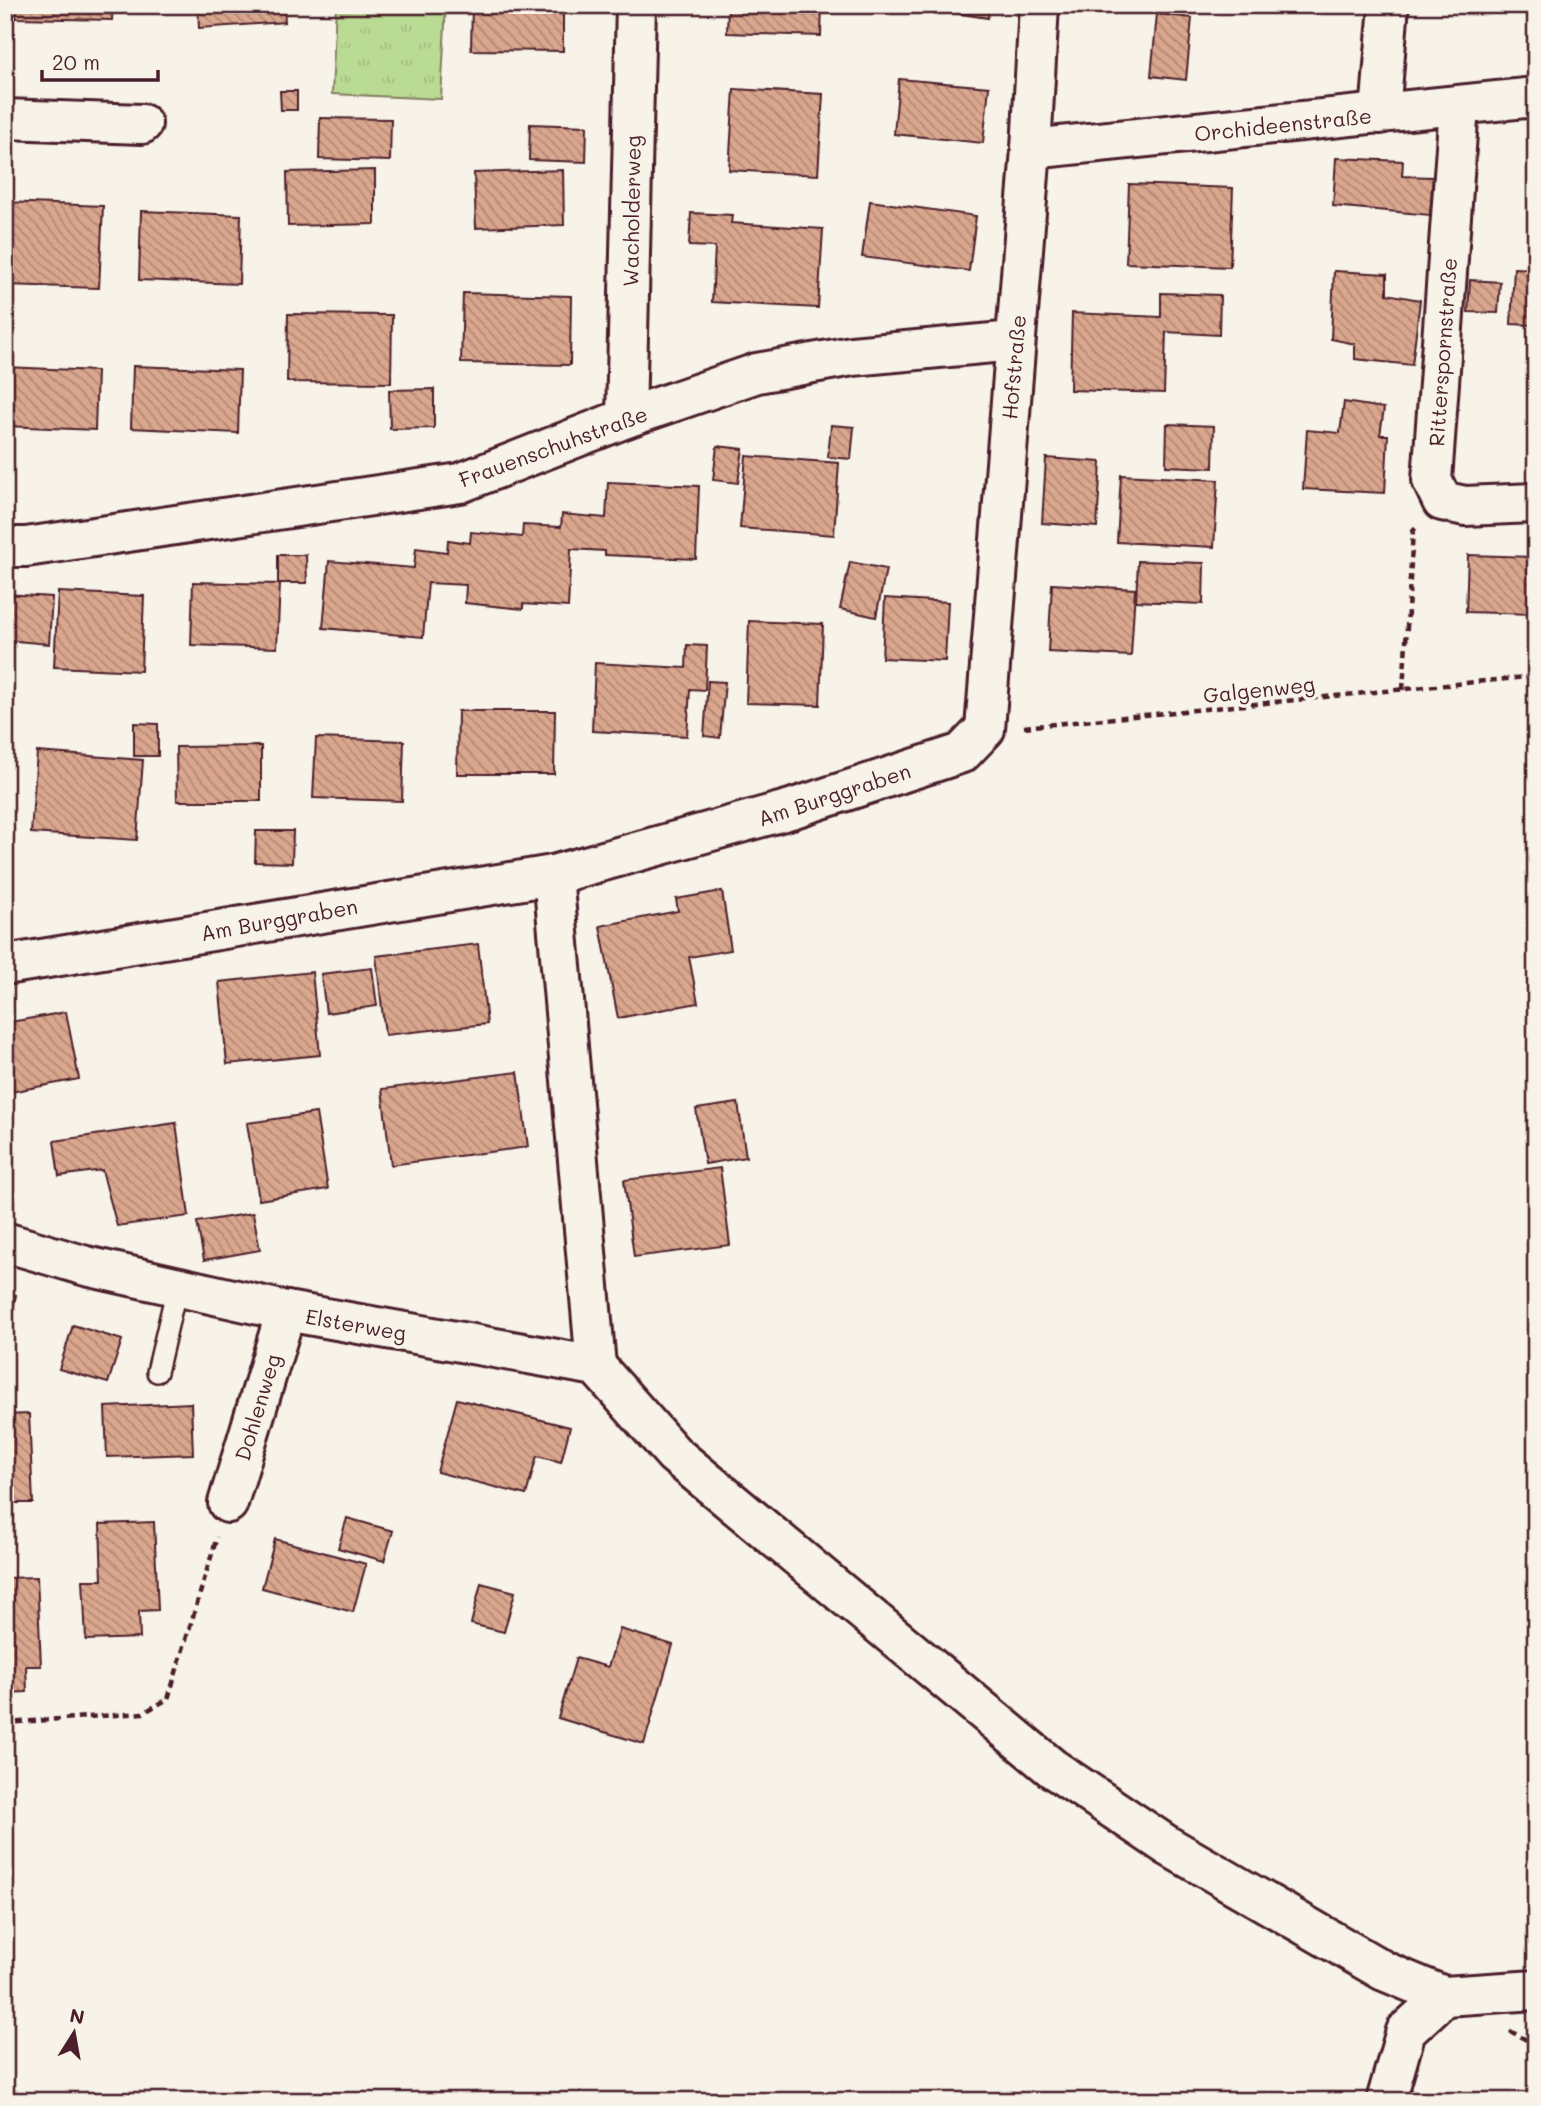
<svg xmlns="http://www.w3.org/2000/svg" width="1541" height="2106" font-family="Mali,sans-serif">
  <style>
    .park { fill: url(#park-tufts); stroke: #827d60; stroke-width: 2 }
    .building { fill: url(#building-back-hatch); stroke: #4a1f2b; stroke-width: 2 }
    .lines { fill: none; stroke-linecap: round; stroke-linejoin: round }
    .lane-casing { stroke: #4a1f2b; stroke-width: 24 }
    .street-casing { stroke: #4a1f2b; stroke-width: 44 }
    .path { stroke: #4a1f2b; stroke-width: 4.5; stroke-dasharray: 7 5; stroke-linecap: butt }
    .lane { stroke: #f7f3e8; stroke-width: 19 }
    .street { stroke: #f7f3e8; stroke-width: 38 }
    .labels { text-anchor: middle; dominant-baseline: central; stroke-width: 7; stroke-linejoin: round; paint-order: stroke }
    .street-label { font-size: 21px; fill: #4a1f2b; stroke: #f7f3e8 }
  </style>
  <defs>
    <pattern id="park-tufts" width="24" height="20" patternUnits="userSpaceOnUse" patternTransform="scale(1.75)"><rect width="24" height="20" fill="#badb94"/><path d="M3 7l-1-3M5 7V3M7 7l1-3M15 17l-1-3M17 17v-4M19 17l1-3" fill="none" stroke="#a1bc80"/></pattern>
    <pattern id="building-back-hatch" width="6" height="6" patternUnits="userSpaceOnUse" patternTransform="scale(1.75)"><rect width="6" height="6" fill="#daa78e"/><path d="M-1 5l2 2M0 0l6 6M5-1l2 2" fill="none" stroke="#b38774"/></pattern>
  </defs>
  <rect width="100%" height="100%" fill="#f7f3e8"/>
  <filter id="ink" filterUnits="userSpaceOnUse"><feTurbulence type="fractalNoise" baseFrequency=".0143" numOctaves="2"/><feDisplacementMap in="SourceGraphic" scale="14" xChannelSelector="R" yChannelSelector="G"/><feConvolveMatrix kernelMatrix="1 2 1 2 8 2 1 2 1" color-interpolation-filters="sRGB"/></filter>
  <g filter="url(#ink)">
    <path class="park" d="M336 5H446L441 99 332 94Z"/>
    <g class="building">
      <path d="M16 5H113L112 20 16 18Z"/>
      <path d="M198 5H284L285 22 199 28Z"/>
      <path d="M472 5H563V51L471 50Z"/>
      <path d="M728 5H822L821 36 727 33Z"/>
      <path d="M915 5H990L988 18 915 7Z"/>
      <path d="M1125 5H1168L1167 10Z"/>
      <path d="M1225 5H1312L1311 13Z"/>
      <path d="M1157 14 1192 18 1186 80 1151 76Z"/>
      <path d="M899 79 989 87 983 143 894 134Z"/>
      <path d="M734 89 823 94 818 175 729 170Z"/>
      <path d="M280 91H297V110H281Z"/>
      <path d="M320 118 391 119 390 161 319 159Z"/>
      <path d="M530 124 587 126 586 162 529 160Z"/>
      <path d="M1336 158 1403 161 1402 176 1433 177 1430 215 1333 206Z"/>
      <path d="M375 170V224L288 226 287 172Z"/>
      <path d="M563 170 564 225 476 228 474 173Z"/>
      <path d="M1129 184 1233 188 1230 267 1126 263Z"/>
      <path d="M870 201 976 216 969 271 862 257Z"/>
      <path d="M5 202 103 206 99 288 5 285Z"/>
      <path d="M141 211 241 215 239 284 139 280Z"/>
      <path d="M691 213 732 215 731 223 823 229 818 308 712 302 715 247 689 246Z"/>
      <path d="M1514 268 1536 269V325L1511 324Z"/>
      <path d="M1334 271 1387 274V294L1420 300 1412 365 1355 359V344L1331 339Z"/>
      <path d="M1470 280 1500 282 1498 313 1468 312Z"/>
      <path d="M463 293 571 296 570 365 461 363Z"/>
      <path d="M1161 293 1220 295 1219 335 1166 332 1164 393 1070 390 1072 313 1161 317Z"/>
      <path d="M288 314 392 315 391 383 287 382Z"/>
      <path d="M133 366 240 370 238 433 131 428Z"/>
      <path d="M5 367 97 371 95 430 5 426Z"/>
      <path d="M434 389V428L390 429 389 390Z"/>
      <path d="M1344 402 1384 408 1380 435H1388L1385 493 1303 489 1307 430 1340 433Z"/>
      <path d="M1167 424 1214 426 1213 468 1166 466Z"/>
      <path d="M831 425 854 427 851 459 828 457Z"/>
      <path d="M717 446 743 449 738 483 713 480Z"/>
      <path d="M746 456 839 463 834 535 740 528Z"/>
      <path d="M1046 458 1101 462 1097 527 1042 523Z"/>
      <path d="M1121 475 1218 480 1214 547 1117 542Z"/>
      <path d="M608 482 699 486 696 559 605 555V551L571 549 568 607 523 604V609L465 603 466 585 428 583 423 637 323 628 329 561 414 568 416 548 447 552 448 540 470 543 471 532 522 537 523 525 561 527 562 514 606 518Z"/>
      <path d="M278 555H306L307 583H278Z"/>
      <path d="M1468 555 1536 557V614L1466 612Z"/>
      <path d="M1138 561 1204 563 1203 604 1136 601Z"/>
      <path d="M850 562 886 569 876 617 840 609Z"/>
      <path d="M193 582 280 584 277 648 191 645Z"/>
      <path d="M1052 584 1135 589 1131 656 1048 652Z"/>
      <path d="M58 592 144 596 141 671 54 667Z"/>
      <path d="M5 594 52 597 49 644 5 640Z"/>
      <path d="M885 598 948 602 945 661 882 658Z"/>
      <path d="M749 621 823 624 820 705 746 703Z"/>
      <path d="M687 645 707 646 705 690 690 689 687 736 592 731 595 663 686 668Z"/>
      <path d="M708 681 725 682 720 738 704 736Z"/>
      <path d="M458 711H555L554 774H457Z"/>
      <path d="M134 723 158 724V756H134Z"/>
      <path d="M316 738 404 741 402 801 313 798Z"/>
      <path d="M261 746V801H177L176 747Z"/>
      <path d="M37 752 143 760 137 840 31 833Z"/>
      <path d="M256 831H293L292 863 255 862Z"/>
      <path d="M722 891 731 950 689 957 698 1003 618 1018 600 926 678 911 676 899Z"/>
      <path d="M478 944 487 1024 385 1035 376 956Z"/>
      <path d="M372 968 377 1006 326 1013 321 974Z"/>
      <path d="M312 972 320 1055 227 1064 219 982Z"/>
      <path d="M66 1012 79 1079 5 1093V1023Z"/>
      <path d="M518 1072 528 1147 391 1165 382 1089Z"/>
      <path d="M738 1103 746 1157 705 1164 696 1109Z"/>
      <path d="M316 1113 328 1189 259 1200 247 1123Z"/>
      <path d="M176 1123 189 1216 117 1226 102 1170 59 1176 54 1141Z"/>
      <path d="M720 1168 730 1245 634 1257 624 1180Z"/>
      <path d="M253 1213 260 1250 204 1260 197 1222Z"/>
      <path d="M5 1292 16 1295 5 1346Z"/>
      <path d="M73 1325 122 1340 108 1383 59 1369Z"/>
      <path d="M457 1399 570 1427 561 1462 537 1456 526 1495 437 1472Z"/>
      <path d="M191 1403 193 1454 107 1457 105 1407Z"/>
      <path d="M29 1414 33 1503H12L13 1528H5V1415Z"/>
      <path d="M347 1518 393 1531 384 1561 338 1548Z"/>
      <path d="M154 1522 158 1610 139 1611 140 1638 86 1640 83 1580H102L100 1524Z"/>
      <path d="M275 1539 366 1564 353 1612 262 1588Z"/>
      <path d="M37 1577 41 1666H26L27 1692 5 1693V1578Z"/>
      <path d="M481 1583 515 1592 504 1632 471 1624Z"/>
      <path d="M620 1629 673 1645 644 1744 558 1718 576 1658 608 1667Z"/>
    </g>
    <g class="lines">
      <g class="lane-casing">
        <path id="lane" d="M157 1372 177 1287"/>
      </g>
      <g class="street-casing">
        <g id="street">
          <path d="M1459 106 1432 480 1442 501 1465 506 1536 503"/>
          <path d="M1380 114 1389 5"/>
          <path d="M5 119 142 124"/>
          <path d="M1031 149 1536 97"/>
          <path d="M626 418 636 5"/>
          <path d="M5 547H26L460 483 626 418 757 373 852 356 1014 341"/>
          <path d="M553 875 596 1366"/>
          <path d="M5 965 553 875 791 809 962 753 985 729 1031 149 1039 5"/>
          <path d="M5 1242 86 1266 286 1311 596 1366 674 1454 1052 1768 1168 1846 1384 1971 1444 1996 1536 1990"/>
          <path d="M228 1503 286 1311"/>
          <path d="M1386 2101 1406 2031 1444 1996"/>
        </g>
      </g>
      <g class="path">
        <path d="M1403 690 1413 531 1416 528"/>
        <path d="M1024 727 1536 676"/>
        <path d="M5 1723 143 1713 168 1699 217 1537"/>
        <path d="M1510 2031 1536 2045"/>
      </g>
      <use href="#lane" class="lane"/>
      <use href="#street" class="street"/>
    </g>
  </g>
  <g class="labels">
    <g class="street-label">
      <text transform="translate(1283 124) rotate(-6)">Orchideenstraße</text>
      <text transform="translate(631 211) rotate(-89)">Wacholderweg</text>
      <text transform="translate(1442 352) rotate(-86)">Ritterspornstraße</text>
      <text transform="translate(1013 367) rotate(-85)">Hofstraße</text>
      <text transform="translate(553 446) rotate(-20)">Frauenschuhstraße</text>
      <text transform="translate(1259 689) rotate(-6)">Galgenweg</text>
      <text transform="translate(834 794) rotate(-18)">Am Burggraben</text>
      <text transform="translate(279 919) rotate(-10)">Am Burggraben</text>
      <text transform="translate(356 1324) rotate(10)">Elsterweg</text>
      <text transform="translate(257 1407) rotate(-73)">Dohlenweg</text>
    </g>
  </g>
  <rect width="1541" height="2106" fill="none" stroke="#f7f3e8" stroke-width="28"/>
  <rect x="14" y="14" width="1513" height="2078" fill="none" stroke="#4a1f2b" stroke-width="2.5" filter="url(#ink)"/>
  <g transform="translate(74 2033) rotate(11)" stroke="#f7f3e8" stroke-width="5" paint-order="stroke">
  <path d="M0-5L12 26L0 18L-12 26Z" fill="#4a1f2b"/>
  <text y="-10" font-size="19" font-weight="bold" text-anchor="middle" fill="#4a1f2b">N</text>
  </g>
  <path d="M42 70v10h116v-10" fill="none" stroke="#4a1f2b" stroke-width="3.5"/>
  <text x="52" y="70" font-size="21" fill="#4a1f2b" stroke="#f7f3e8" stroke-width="5" paint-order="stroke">20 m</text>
</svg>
